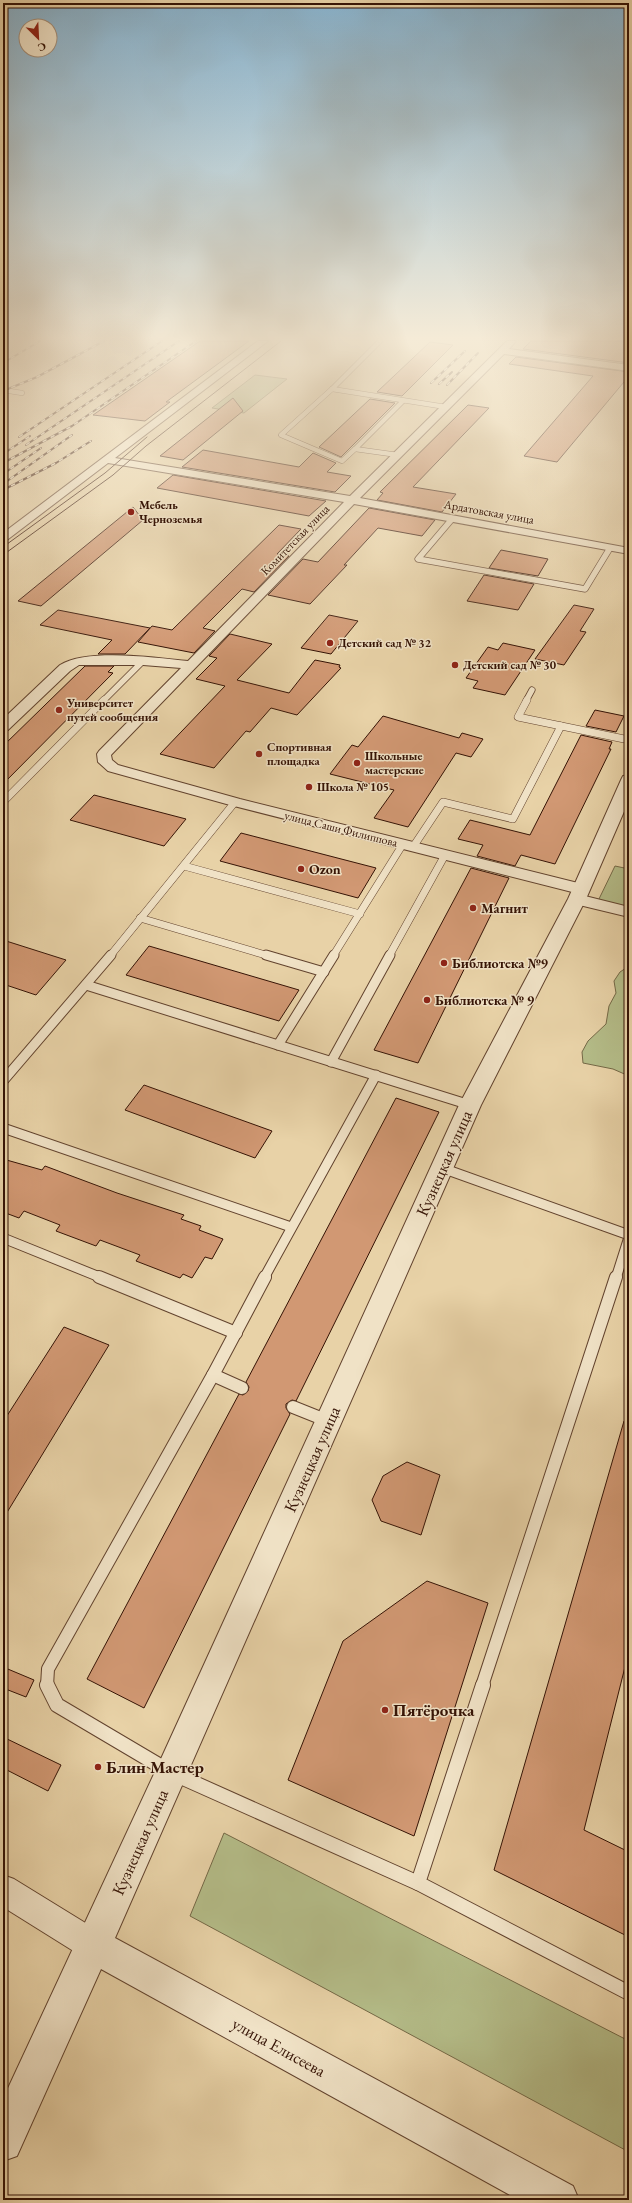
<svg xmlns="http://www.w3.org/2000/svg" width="632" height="2203" font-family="'EB Garamond',serif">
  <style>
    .green { fill: #b4bc88; stroke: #746846 }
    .building { fill: #d19873; stroke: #351305 }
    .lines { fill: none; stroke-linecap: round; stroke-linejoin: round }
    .service-far5-casing { stroke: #62432e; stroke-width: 5.5 }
    .service-far4-casing { stroke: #62432e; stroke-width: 7 }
    .service-far3-casing { stroke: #62432e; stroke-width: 8 }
    .service-far2-casing { stroke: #62432e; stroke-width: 11 }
    .service-far1-casing { stroke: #62432e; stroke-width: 14 }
    .service-casing { stroke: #62432e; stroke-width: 16 }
    .minor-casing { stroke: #62432e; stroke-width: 2 }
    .tertiary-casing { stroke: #62432e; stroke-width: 2 }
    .service-far5 { stroke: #f0e2c6; stroke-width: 4.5 }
    .service-far4 { stroke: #f0e2c6; stroke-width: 5.5 }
    .service-far3 { stroke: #f0e2c6; stroke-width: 7 }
    .service-far2 { stroke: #f0e2c6; stroke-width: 9 }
    .service-far1 { stroke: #f0e2c6; stroke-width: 12 }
    .service { stroke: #f0e2c6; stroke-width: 14 }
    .minor { fill: #f0e2c6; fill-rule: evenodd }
    .tertiary { fill: #f0e2c6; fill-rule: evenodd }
    .tram { stroke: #351305; stroke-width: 1 }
    .rail-casing { stroke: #351305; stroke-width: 2 }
    .rail { stroke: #f0e2c6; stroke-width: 1.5; stroke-dasharray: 4.5; stroke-linecap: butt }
    .poi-dot { fill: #8f2418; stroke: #f0e2c6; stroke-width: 1.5 }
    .labels { text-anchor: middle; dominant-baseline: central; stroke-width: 3; stroke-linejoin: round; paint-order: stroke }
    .far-poi-label { font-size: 12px; font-weight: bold; fill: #351305; stroke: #f0e2c6; text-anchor: start }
    .far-street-label { font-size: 12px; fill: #351305; stroke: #f0e2c6 }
    .poi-label { font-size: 14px; font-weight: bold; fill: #351305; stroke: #f0e2c6; text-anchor: start }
    .near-street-label { font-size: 17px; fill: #351305; stroke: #f0e2c6 }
    .near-poi-label { font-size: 17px; font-weight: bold; fill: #351305; stroke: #f0e2c6; text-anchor: start }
  </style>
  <rect width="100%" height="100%" fill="#e8d2a7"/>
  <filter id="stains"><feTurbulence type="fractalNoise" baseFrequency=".005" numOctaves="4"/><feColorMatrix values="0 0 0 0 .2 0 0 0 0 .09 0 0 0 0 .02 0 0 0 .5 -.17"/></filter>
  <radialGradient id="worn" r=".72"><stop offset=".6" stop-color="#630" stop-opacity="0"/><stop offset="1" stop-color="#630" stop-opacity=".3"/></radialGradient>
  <g class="green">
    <path d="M255 375 287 379 244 413 212 408Z"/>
    <path d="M615 866 629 869V909L598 901Z"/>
    <path d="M629 966V1076L613 1069 583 1063 582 1052 588 1041 606 1024 609 1006 616 993 614 981 620 972Z"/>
    <path d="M224 1833 629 2041V2152L190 1916Z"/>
  </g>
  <g class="building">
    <path d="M200 341H249L166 402H170L145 421 93 415Z"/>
    <path d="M531 341H629V363L523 349Z"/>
    <path d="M430 342 453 345 402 396 377 392Z"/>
    <path d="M516 357 629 372V376L557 462 524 456 593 376 509 364Z"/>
    <path d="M233 398 243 411 183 460 160 456Z"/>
    <path d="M370 399 395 403 341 457 319 447Z"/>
    <path d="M468 405 489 408 413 487 456 494 442 512 377 500 383 493 380 492Z"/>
    <path d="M203 450 299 467 313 453 336 463 327 472 351 476 335 492 182 467Z"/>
    <path d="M173 475 326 501 309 516 157 488Z"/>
    <path d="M133 507 143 520 41 606 18 601Z"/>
    <path d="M369 508 435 520 422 536 378 528 344 565H347L310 604 268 595 303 559 318 562Z"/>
    <path d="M279 525 301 529 277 554 289 556 254 592 242 589 203 628 215 631 194 653 138 642 152 626 172 630Z"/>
    <path d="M501 550 548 559 538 576 489 568Z"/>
    <path d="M484 575 534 584 518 610 467 601Z"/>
    <path d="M574 605 594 609 580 631 586 632 564 665 535 659Z"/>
    <path d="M58 610 150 628 125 654H98L112 640 40 625Z"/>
    <path d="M329 615 358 621 331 654 301 648Z"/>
    <path d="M230 634 272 644 237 680 289 693 315 660 340 665 339 667 341 668 297 715 271 708 250 732 246 731 214 768 160 754 225 686 196 679 217 658 209 656Z"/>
    <path d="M503 643 535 650 505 695 473 688 478 681 466 678 488 647 498 650Z"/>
    <path d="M85 666H114L108 672 113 673 3 784V746Z"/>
    <path d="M595 710 624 716 616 732 586 726Z"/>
    <path d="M383 716 459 738 462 733 483 739 471 757 456 753 408 827 374 818 394 790 330 774 352 745 358 747Z"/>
    <path d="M581 735 612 742 609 749H611L555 864 521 855 515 866 477 856 483 845 458 839 470 820 530 835Z"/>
    <path d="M94 795 186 819 164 846 70 820Z"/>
    <path d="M241 833 376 868 358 898 220 861Z"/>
    <path d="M471 868 509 878 418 1063 374 1050Z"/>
    <path d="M3 940 66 960 36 995 3 984Z"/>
    <path d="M149 946 299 990 279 1021 126 975Z"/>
    <path d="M144 1085 272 1131 255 1158 125 1110Z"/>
    <path d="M396 1098 439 1112 296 1401 292 1400 286 1404V1408L290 1414 144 1708 87 1679 239 1394 243 1395 248 1391 249 1387 246 1382Z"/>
    <path d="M3 1159 42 1170 45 1166 117 1193 184 1215 181 1219 201 1226 199 1230 223 1239 212 1259 205 1257 192 1278 183 1274 180 1278 136 1261 140 1255 100 1240 96 1246 56 1231 60 1225 24 1211 19 1218 3 1212Z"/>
    <path d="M64 1327 109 1345 3 1519V1422Z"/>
    <path d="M624 1421 629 1422V1651L584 1830 629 1852V1937L494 1870Z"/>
    <path d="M407 1462 440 1475 421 1535 381 1521 372 1500 383 1476Z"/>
    <path d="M427 1581 488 1603 414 1836 288 1780 343 1641Z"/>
    <path d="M3 1667 34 1680 26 1697 3 1688Z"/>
    <path d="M3 1737 61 1765 48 1791 3 1768Z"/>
  </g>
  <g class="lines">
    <g class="service-far5-casing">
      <g id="service-far5">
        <path d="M380 341 332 389 281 435 342 461 355 449 398 455"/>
        <path d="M332 389 446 407"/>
        <path d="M3 390 22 393"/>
        <path d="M355 449 403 401"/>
      </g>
    </g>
    <g class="service-far4-casing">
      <g id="service-far4">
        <path d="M452 519 418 559 585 589 610 548"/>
        <path d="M103 701 143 661"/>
        <path d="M526 701 532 690"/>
      </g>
    </g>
    <g class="service-far3-casing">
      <g id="service-far3">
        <path d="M527 700 518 717 629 740"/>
        <path d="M3 802 104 700"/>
        <path d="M413 847 443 802 513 819 561 726"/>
        <path d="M184 866 360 914"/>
        <path d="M140 918 269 956"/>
        <path d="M110 956 235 802"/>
        <path d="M333 956 403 844"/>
        <path d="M389 956 445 855"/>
      </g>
    </g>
    <g class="service-far2-casing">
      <g id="service-far2">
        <path d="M266 955 324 972"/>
        <path d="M86 985 470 1105"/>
        <path d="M278 1045 334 955"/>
        <path d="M331 1062 390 955"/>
        <path d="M3 1081 111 955"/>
        <path d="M3 1128 291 1227"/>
        <path d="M442 1168 629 1235"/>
        <path d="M3 1238 102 1278"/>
        <path d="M264 1278 376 1075"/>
        <path d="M616 1278 629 1237"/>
      </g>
    </g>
    <g class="service-far1-casing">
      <g id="service-far1">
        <path d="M99 1277 236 1333"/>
        <path d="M213 1375 242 1388"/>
        <path d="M293 1407 328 1421"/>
        <path d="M47 1686 48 1669 213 1375 265 1277"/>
        <path d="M482 1686 616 1277"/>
      </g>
    </g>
    <g class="service-casing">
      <g id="service">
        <path d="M47 1685 57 1705 172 1773 418 1883"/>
        <path d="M483 1685 418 1883 629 1993"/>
      </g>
    </g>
    <g class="minor-casing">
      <g id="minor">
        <path d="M258 341H268L115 458 350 496 507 341H516L509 349 629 365V371L504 354 360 498 629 548V554L354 504 111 755 112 760 118 765 240 799 586 885 588 889 586 893 580 894 230 805 108 771 98 762 97 754 99 751 181 668 143 665H79L70 671 8 730 3 731V719L60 665C89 648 154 658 188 661L344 502 108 463 7 540 3 541V533Z"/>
        <path d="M577 894 629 907V917L571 903 569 899 571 895Z"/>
        <path d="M3 1875 14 1879 105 1935 109 1946 105 1957 94 1961 83 1957 3 1907Z"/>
      </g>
    </g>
    <g class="tertiary-casing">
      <path id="tertiary" d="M629 775V800L586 899 481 1105 115 1938 573 2186 579 2200H519L101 1969 17 2156 3 2161V2099L160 1761 459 1105 568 899 621 780 623 776Z"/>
    </g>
    <use href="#service-far5" class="service-far5"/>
    <use href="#service-far4" class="service-far4"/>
    <use href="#service-far3" class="service-far3"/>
    <use href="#service-far2" class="service-far2"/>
    <use href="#service-far1" class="service-far1"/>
    <use href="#service" class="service"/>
    <use href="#minor" class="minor"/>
    <use href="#tertiary" class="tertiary"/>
    <g class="tram">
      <path d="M3 547 105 473 147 437"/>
      <path d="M3 555 113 475 146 446 281 341"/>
    </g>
    <g class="rail-casing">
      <g id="rail">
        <path d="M3 363 40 341"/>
        <path d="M431 383 465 351"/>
        <path d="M439 384 452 372"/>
        <path d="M447 385 478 353"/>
        <path d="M3 391 37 377 104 341"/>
        <path d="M19 437 162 341"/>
        <path d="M26 445 179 341"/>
        <path d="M3 454 30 436"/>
        <path d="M3 463 72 426 196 341"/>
        <path d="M3 474 41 448"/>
        <path d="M3 484 72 435"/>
        <path d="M3 490 56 463 91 441"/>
      </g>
    </g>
    <use href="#rail" class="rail"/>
  </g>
  <linearGradient id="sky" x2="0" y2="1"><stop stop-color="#88b5d2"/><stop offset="0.52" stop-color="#f5ebd7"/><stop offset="1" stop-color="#f5ebd7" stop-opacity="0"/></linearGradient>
  <rect width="632" height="650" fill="url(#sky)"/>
  <g class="poi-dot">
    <circle cx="131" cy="512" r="4"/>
    <circle cx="330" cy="643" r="4"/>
    <circle cx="455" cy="665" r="4"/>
    <circle cx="59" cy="710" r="4"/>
    <circle cx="259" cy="754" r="4"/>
    <circle cx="357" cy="763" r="4"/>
    <circle cx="309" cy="787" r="4"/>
    <circle cx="301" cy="869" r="4"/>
    <circle cx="473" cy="908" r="4"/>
    <circle cx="444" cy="963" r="4"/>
    <circle cx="427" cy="1000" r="4"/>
    <circle cx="385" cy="1710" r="4"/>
    <circle cx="98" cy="1767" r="4"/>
  </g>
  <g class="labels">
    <g class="far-poi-label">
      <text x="139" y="505">Мебель<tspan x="139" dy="14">Черноземья</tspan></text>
      <text x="338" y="643">Детский сад № 32</text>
      <text x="463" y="665">Детский сад № 30</text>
      <text x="67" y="703">Университет<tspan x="67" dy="14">путей сообщения</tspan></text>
      <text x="267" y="747">Спортивная<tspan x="267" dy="14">площадка</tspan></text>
      <text x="365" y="756">Школьные<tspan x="365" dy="14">мастерские</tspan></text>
      <text x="317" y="787">Школа № 105</text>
    </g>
    <g class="far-street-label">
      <text transform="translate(489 512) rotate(10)">Ардатовская улица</text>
      <text transform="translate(295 540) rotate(-46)">Комитетская улица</text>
      <text transform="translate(341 829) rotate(14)">улица Саши Филиппова</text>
    </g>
    <g class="poi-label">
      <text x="309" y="869">Ozon</text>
      <text x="481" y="908">Магнит</text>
      <text x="452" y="963">Библиотека №9</text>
      <text x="435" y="1000">Библиотека № 9</text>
    </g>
    <g class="near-street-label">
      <text transform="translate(444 1163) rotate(-66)">Кузнецкая улица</text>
      <text transform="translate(312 1459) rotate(-66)">Кузнецкая улица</text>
      <text transform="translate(140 1842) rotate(-66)">Кузнецкая улица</text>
      <text transform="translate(279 2047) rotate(29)">улица Елисеева</text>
    </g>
    <g class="near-poi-label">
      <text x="393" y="1710">Пятёрочка</text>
      <text x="106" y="1767">Блин Мастер</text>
    </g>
  </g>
  <rect width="632" height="2203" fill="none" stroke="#e8d2a7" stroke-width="16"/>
  <rect x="4" y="4" width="624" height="2195" fill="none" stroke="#351305" stroke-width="2"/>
  <rect x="8" y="8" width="616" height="2187" fill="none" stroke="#351305"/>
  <g transform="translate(38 38) rotate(156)"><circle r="19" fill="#f0e2c6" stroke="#a58f79"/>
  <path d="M0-3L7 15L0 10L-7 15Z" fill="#8f2418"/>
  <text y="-6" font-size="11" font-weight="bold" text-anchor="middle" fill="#351305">С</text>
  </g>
  <rect width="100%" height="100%" filter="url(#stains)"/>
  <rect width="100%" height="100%" fill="url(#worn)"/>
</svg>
